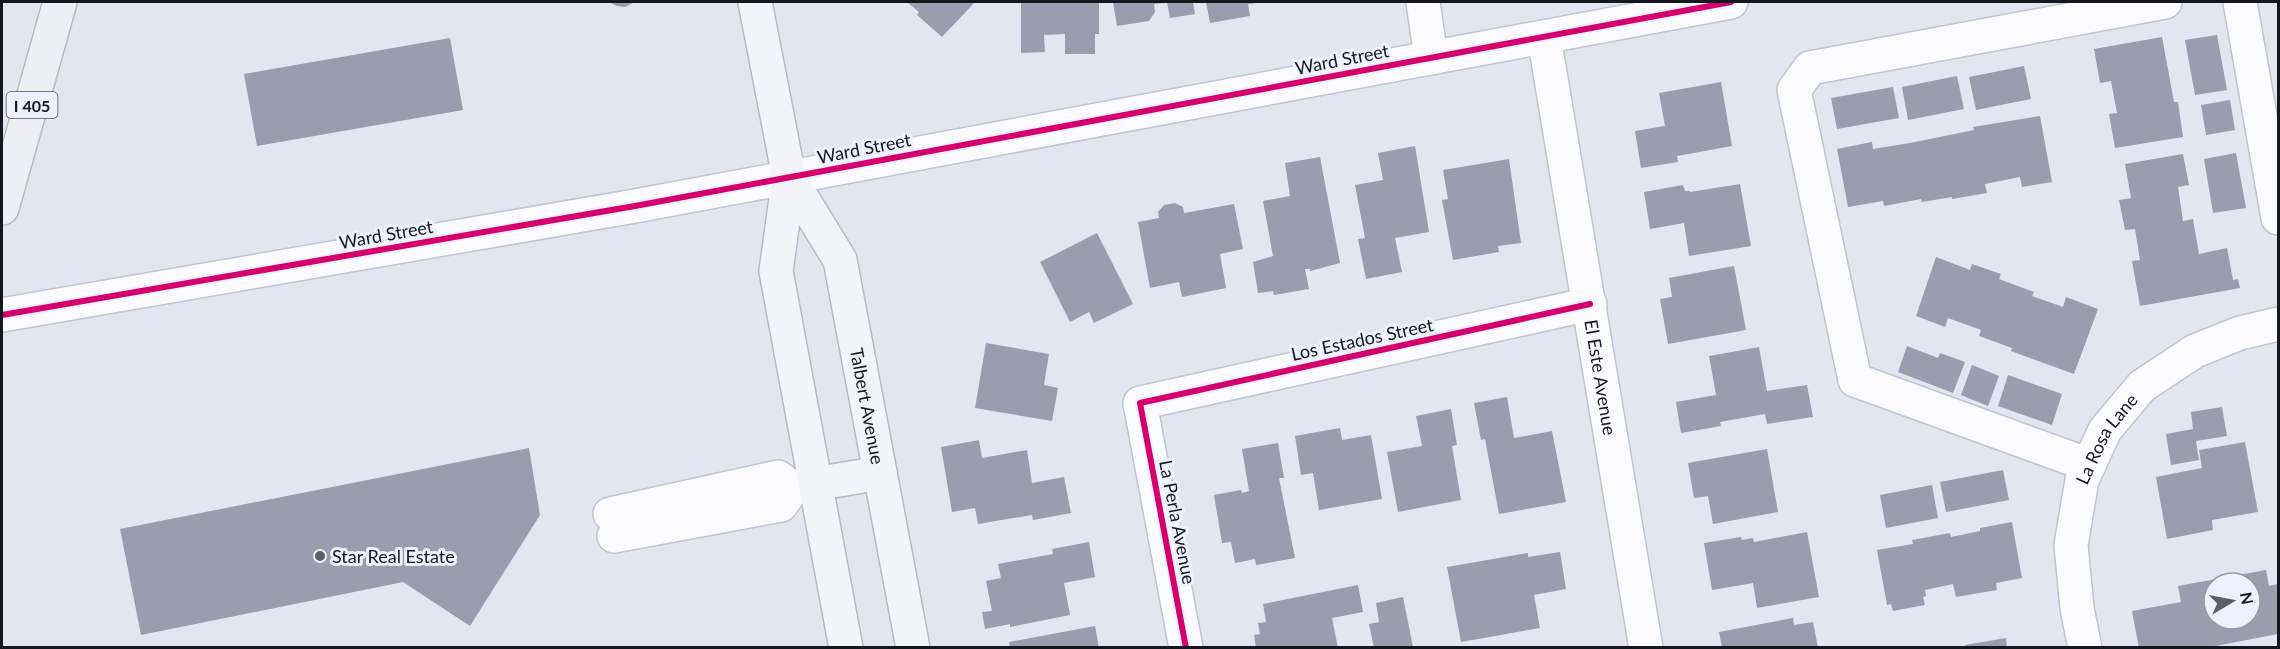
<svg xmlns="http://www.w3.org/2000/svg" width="2280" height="649" font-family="Lato,sans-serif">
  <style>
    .building { fill: #989db0; fill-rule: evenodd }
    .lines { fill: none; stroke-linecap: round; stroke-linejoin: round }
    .minor-casing { stroke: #c0c4cd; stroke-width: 36 }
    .major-casing { stroke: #b8bbc2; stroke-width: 36 }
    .highway-casing { stroke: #b8bbc2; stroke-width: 36 }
    .minor { stroke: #fbfbfd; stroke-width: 33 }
    .major { stroke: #f3f4f7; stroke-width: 33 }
    .highway { stroke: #eeeff3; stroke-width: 33 }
    .cycleway-casing { stroke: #ecf1fd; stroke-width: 10 }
    .cycleway { stroke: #d6006c; stroke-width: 6 }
    .poi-dot { fill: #5d5f68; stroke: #ecf1fd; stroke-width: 2 }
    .labels { text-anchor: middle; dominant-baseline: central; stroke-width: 6; stroke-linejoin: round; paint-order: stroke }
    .shield { fill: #ecf1fd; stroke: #565861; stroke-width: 1.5 }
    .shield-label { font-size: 16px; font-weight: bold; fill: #15171e }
    .street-label { font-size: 18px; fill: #15171e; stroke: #ecf1fd }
    .poi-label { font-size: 18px; fill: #15171e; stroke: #ecf1fd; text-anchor: start }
  </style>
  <rect width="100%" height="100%" fill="#e2e6f1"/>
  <g class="building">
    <path d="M609 2H635L625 7 617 6Z"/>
    <path d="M907 2H975L942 37 917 15 919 12Z"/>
    <path d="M1021 2H1099V34H1095V54H1065V34L1044 35 1045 52 1021 53Z"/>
    <path d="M1113 2H1164V3L1154 4 1155 12 1149 21 1117 26Z"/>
    <path d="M1167 2H1193L1195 14 1170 18Z"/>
    <path d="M1206 2H1257V3L1248 4 1250 16 1210 23Z"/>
    <path d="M2217 35 2227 90 2195 95 2185 40Z"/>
    <path d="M2162 37 2174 102H2178L2183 137 2115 148 2109 114 2117 113 2111 81 2100 83 2094 49Z"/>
    <path d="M450 38 463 110 257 146 244 74Z"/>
    <path d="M2024 66 2031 99 1976 110 1969 77Z"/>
    <path d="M1957 76 1964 109 1908 120 1902 87Z"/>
    <path d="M1721 82 1732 146 1677 156 1678 162 1641 168 1635 131 1665 126 1659 93Z"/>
    <path d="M1893 87 1899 118 1837 129 1831 98Z"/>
    <path d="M2230 100 2235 130 2206 135 2201 105Z"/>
    <path d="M2040 116 2052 182 2022 187 2020 177 1985 184 1987 193 1952 199V197L1922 202 1921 199 1884 206 1883 201 1848 207 1837 149 1872 142 1873 149 1910 143 1974 130 1973 127Z"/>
    <path d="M1415 146 1429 232 1395 238 1402 272 1366 279 1358 239 1365 238 1355 185 1383 180 1378 153Z"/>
    <path d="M2236 153 2246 208 2213 213 2204 159Z"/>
    <path d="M2183 154 2189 185 2178 187 2183 221 2193 219 2199 254 2227 248 2233 280 2238 279 2240 288 2140 306 2132 261 2140 260 2135 229 2125 230 2119 200 2131 198 2125 164Z"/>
    <path d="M1320 157 1340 263 1310 271V269H1305L1309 289 1274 295 1273 291 1258 293 1253 262 1273 256 1263 201 1290 196 1285 163Z"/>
    <path d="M1509 159 1521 243 1498 246 1499 252 1453 260 1442 200 1448 199 1443 170Z"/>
    <path d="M1740 184 1751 246 1689 256 1684 223 1650 229 1644 192 1683 185 1685 191H1690V192Z"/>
    <path d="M1175 203 1183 207 1184 213 1234 204 1243 249 1220 254 1226 288 1182 297 1179 282 1150 288 1138 222 1159 218 1158 212 1164 205Z"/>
    <path d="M1097 233 1133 304 1094 323 1089 312 1070 322 1040 262Z"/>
    <path d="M1936 257 1970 270 1972 264 2001 274 1999 279 2034 292 2032 296 2063 307 2066 297 2098 309 2074 374 2011 351 2012 348 1979 336 1981 330 1948 318 1945 327 1916 316Z"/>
    <path d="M1734 266 1746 330 1668 344 1660 299 1672 297 1669 278Z"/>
    <path d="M986 343 1049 354 1044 385 1058 388 1052 421 975 408Z"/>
    <path d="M1907 346 1938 358 1940 353 1965 362 1953 393 1898 372Z"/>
    <path d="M1759 347 1767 391 1807 385 1813 417 1767 424 1765 414 1720 422 1721 426 1681 433 1676 402 1716 395 1709 356Z"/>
    <path d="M1972 365 1999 376 1988 406 1961 395Z"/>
    <path d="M2008 375 2062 394 2052 425 1998 406Z"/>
    <path d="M1507 397 1514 438 1552 431 1566 502 1499 514 1485 439 1481 440 1474 403Z"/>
    <path d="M2222 407 2227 436 2196 441 2199 460 2171 465 2166 434 2193 429 2191 412Z"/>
    <path d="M1451 409 1457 445 1452 446 1461 500 1398 512 1387 452 1422 446 1416 416Z"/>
    <path d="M1340 428 1342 440 1371 435 1382 499 1319 510 1313 473 1301 475 1295 436Z"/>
    <path d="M979 440 982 458 1027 450 1032 483 1064 477 1071 513 1033 520 1032 515 978 524 975 508 952 512 941 447Z"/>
    <path d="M2245 442 2258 512 2212 520 2213 530 2167 539 2156 477 2202 468 2199 450Z"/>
    <path d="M1278 443 1284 478H1279L1295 558 1256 565 1255 559 1235 563 1231 542 1222 543 1214 495 1241 490 1242 493 1249 491 1242 449Z"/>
    <path d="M529 448 540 515 470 626 403 582 141 635 120 529Z"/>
    <path d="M1767 449 1778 512 1713 524 1708 496 1694 498 1688 463Z"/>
    <path d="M2003 470 2009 500 1946 512 1940 482Z"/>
    <path d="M1932 485 1938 518 1886 528 1880 495Z"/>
    <path d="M2012 522 2022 578 1996 583 1997 590 1956 597 1953 584 1925 590 1926 596 1923 597 1925 605 1893 611 1891 604 1887 605 1877 550 1913 544 1912 540 1950 533 1951 537 1980 531V528Z"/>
    <path d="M1807 532 1819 597 1757 608 1753 583 1712 590 1704 543 1741 537 1742 540 1753 538 1754 542Z"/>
    <path d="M1089 542 1095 577 1064 583 1070 615 1010 627V624L985 629 982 612 992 611 986 581 1001 578 998 564 1053 554 1052 549Z"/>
    <path d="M1560 552 1566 589 1534 595 1540 628 1461 642 1447 567 1528 553V557Z"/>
    <path d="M2266 570 2269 586 2278 584V634L2205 648H2139L2132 611 2181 602 2178 586ZM2214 583H2250V619H2214Z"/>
    <path d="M1358 585 1363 612 1332 618 1338 648H1256L1254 635 1260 634 1258 623 1266 622 1263 604Z"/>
    <path d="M1403 597 1413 647 1374 648 1369 624 1379 622 1376 603Z"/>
    <path d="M1793 618 1794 625 1813 622 1818 648H1722L1719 632Z"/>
    <path d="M1095 626 1099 648H1010L1009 642Z"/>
    <path d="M2006 638 2007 648H1965V645Z"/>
  </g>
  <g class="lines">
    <g class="minor-casing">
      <g id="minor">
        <path d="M1423 2 1431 58"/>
        <path d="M2240 2 2278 218"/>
        <path id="s1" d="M1544 37 1646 648"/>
        <path d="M2 315 635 206 1731 2"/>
        <path d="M2089 465 1855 380 1794 90 1810 68 2165 2"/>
        <path d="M610 514 778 477 793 488 781 505 614 536"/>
        <path d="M1186 648 1140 403 1590 304"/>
        <path id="s2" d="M2085 648 2077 608 2071 545 2082 480 2105 430 2142 386 2195 351 2240 333 2278 324"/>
      </g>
    </g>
    <g class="major-casing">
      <g id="major">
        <path d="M755 2 789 177 776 271 846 648"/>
        <path id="s3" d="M789 177 840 260 913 648"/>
        <path d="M815 484 880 473"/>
      </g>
    </g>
    <g class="highway-casing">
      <path id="highway" d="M2 208 60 2"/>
    </g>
    <use href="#minor" class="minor"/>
    <use href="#major" class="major"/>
    <use href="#highway" class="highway"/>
    <g class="cycleway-casing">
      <g id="cycleway">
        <path d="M2 315 635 206 1731 2"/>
        <path d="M1186 648 1140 403 1590 304"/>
      </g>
    </g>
    <use href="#cycleway" class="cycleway"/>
  </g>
  <circle class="poi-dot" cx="320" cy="556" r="6"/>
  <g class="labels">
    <rect class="shield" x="6.5" y="92" width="51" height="26" rx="4.5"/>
    <g class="shield-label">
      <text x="32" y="105">I 405</text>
    </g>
    <g class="street-label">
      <text transform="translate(1342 59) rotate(-11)">Ward Street</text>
      <text transform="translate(864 148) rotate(-11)">Ward Street</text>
      <text transform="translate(386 234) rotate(-10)">Ward Street</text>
      <text transform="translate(1362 339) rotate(-12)">Los Estados Street</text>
      <text stroke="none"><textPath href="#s1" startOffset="345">El Este Avenue</textPath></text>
      <text stroke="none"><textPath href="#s3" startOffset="246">Talbert Avenue</textPath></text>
      <text stroke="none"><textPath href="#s2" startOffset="218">La Rosa Lane</textPath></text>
      <text transform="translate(1178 522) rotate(79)">La Perla Avenue</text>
    </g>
    <g class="poi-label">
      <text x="332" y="556">Star Real Estate</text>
    </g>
  </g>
  <rect width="2280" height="649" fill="none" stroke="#15171e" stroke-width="6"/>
  <g transform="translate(2232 601) rotate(80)"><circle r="28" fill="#ecf1fd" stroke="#969aa4" stroke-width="1.5"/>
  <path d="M0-4.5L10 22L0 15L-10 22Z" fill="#5d5f68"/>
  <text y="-9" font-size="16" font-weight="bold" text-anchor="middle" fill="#15171e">N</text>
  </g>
</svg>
